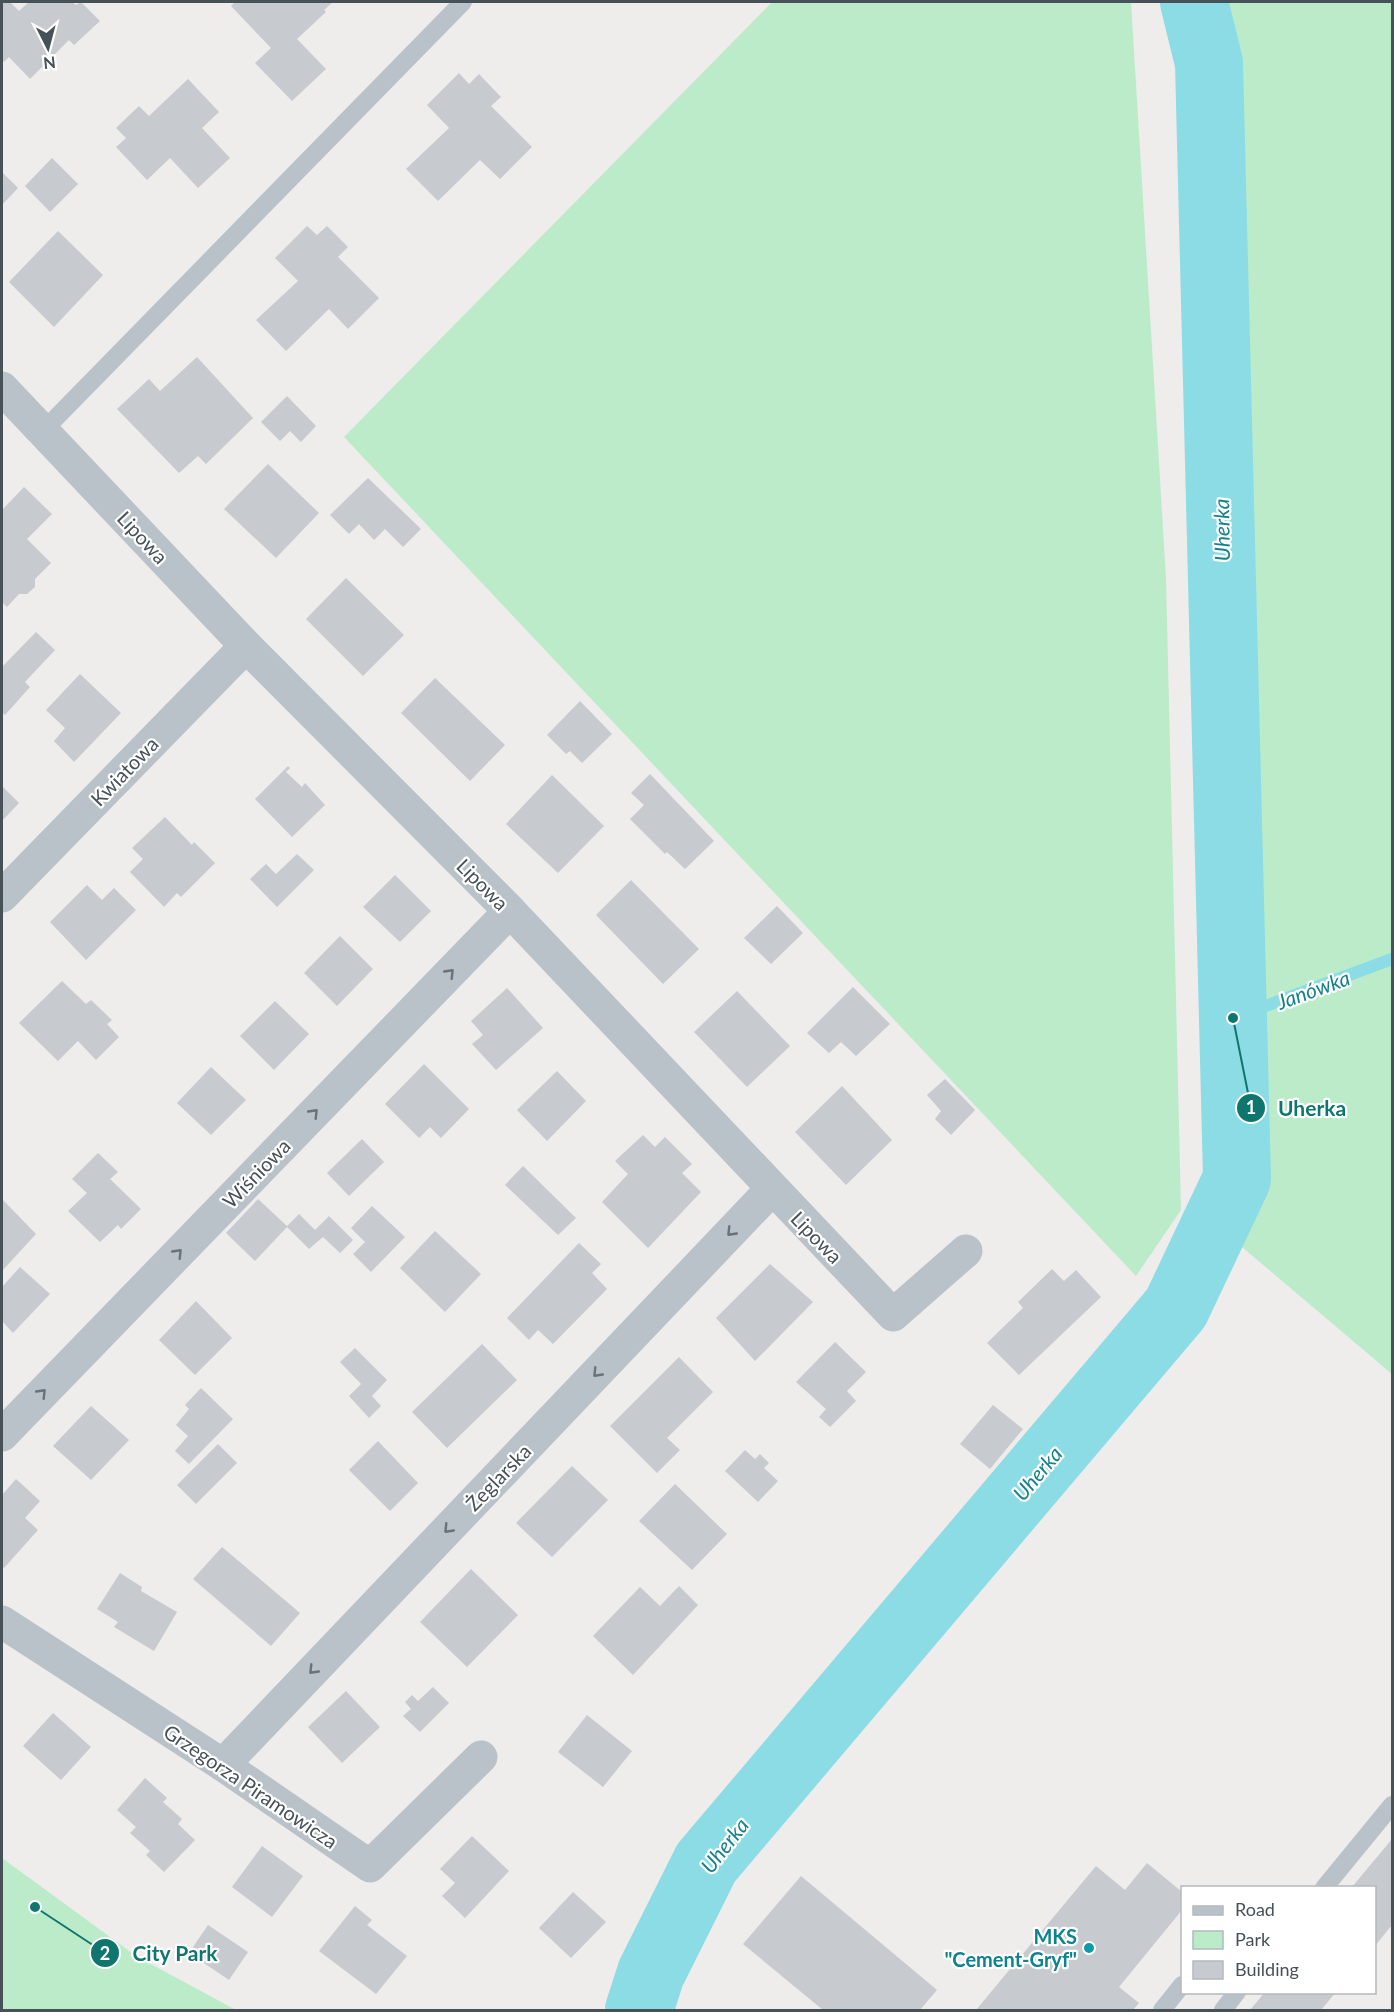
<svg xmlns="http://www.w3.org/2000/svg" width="1394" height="2012" font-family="Lato,sans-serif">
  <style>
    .green { fill: #bcebc9 }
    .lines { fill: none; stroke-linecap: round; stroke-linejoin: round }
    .stream { stroke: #8cdce5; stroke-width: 12 }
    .river { stroke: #8cdce5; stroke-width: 68 }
    .building { fill: #c7cacf }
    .service { stroke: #b8c2c8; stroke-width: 18 }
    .minor { stroke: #b8c2c8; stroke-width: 33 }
    .oneway { stroke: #68737a }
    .culture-dot { fill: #0f9aa8; stroke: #fff; stroke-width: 2 }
    .labels { text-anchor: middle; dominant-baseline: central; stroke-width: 4.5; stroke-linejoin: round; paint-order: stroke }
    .street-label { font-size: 20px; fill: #465158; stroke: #fff }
    .culture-label { font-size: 20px; font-weight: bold; fill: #0d838f; stroke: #fff; text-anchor: end }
    .water-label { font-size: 21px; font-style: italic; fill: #15818d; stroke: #fff }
    .leader { fill: none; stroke: #0f766e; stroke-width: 2 }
    .callout-dot { fill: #0f766e; stroke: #fff; stroke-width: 2 }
    .mark-label { font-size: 18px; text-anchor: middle; font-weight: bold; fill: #fff }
    .callout-label { font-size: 21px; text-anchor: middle; font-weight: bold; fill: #0f766e; stroke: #fff; stroke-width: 4.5; stroke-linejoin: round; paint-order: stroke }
  </style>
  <rect width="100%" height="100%" fill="#efecec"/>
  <g class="green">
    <path d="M772 2H1131L1166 578 1181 1210 1136 1276 344 437Z"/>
    <path d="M1228 2H1392V1374L1229 1236 1261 1175 1238 468Z"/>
    <path d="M2 1858 136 1956 236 2010H2Z"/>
  </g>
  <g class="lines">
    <path class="stream" d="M1233 1018 1392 959"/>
    <path class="river" d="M639 2010 651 1973 706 1863 1176 1308 1237 1179 1209 63 1194 2"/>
  </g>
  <g class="building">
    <path d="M2 2H10L19 11 29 2H72L76 5 81 2 100 21 74 45 69 40 30 79 9 57 4 62 2 59Z"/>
    <path d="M235 2H333L324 10 326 12 297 39 326 69 292 101 255 63 271 48 231 6Z"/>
    <path d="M459 73 469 84 479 74 501 97 491 106 532 147 500 179 480 160 438 201 406 169 449 128 427 105Z"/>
    <path d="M188 79 219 112 202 128 230 158 198 188 170 158 147 180 116 147 126 138 116 128 139 106 149 116Z"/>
    <path d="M52 158 78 184 50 212 25 186Z"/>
    <path d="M2 172 18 188 2 205Z"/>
    <path d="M307 226 317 235 327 226 348 247 338 257 379 298 348 329 329 309 286 351 256 320 298 281 275 258Z"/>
    <path d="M58 231 103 275 54 327 9 282Z"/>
    <path d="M197 357 253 418 206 464 198 456 179 473 117 409 149 379 160 391Z"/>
    <path d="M287 396 316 426 301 442 290 431 280 441 261 422Z"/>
    <path d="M268 464 319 513 276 558 224 509Z"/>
    <path d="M368 478 421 529 403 547 385 529 374 540 359 524 349 534 330 515Z"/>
    <path d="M24 487 52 514 27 539 51 563 35 579V587L27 594H19L7 607 2 602V510Z"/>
    <path d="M346 578 404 635 363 676 306 619Z"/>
    <path d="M36 632 55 650 25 682 30 687 5 715 2 712V667Z"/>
    <path d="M80 674 121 713 74 762 54 741 65 728 46 710Z"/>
    <path d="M435 678 505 745 470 781 401 713Z"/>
    <path d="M580 701 612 734 582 763 570 751 566 754 547 735Z"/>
    <path d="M288 766 290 768 286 772 302 787 305 783 325 805 292 837 255 799Z"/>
    <path d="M650 774 714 841 685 869 667 852 665 854 630 819 644 805 631 793Z"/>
    <path d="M552 775 604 826 558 873 506 824Z"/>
    <path d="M2 786 19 803 2 821Z"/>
    <path d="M165 817 192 845 194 842 215 863 181 897 177 893 164 907 130 872 143 859 132 848Z"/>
    <path d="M297 854 314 870 277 907 250 879 266 864 276 874Z"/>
    <path d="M395 875 431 911 400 942 363 907Z"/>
    <path d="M631 880 699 949 663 984 596 915Z"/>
    <path d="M87 885 102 900 114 888 136 910 86 960 50 922Z"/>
    <path d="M777 906 803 933 771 964 744 938Z"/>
    <path d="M340 936 373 969 337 1006 304 973Z"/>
    <path d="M62 981 86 1004 91 1000 112 1020 107 1024 119 1037 96 1060 78 1041 58 1061 19 1023Z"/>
    <path d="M853 987 890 1024 856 1056 841 1042 829 1053 807 1033Z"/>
    <path d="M507 988 543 1028 496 1070 472 1044 483 1035 471 1021Z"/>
    <path d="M737 991 790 1046 747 1087 694 1032Z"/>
    <path d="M275 1001 309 1034 274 1070 240 1036Z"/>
    <path d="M424 1064 469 1109 441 1138 430 1127 419 1138 385 1104Z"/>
    <path d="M211 1067 246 1100 211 1135 177 1103Z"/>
    <path d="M557 1071 586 1101 547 1141 517 1110Z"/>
    <path d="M945 1079 975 1110 951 1135 935 1119 941 1111 927 1095Z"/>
    <path d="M842 1086 892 1140 846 1185 795 1132Z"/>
    <path d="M643 1135 655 1147 665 1137 692 1164 682 1173 701 1192 648 1248 602 1202 628 1174 615 1161Z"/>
    <path d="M362 1139 384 1162 349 1196 327 1173Z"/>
    <path d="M98 1153 118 1172 110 1179 141 1209 121 1229 118 1225 100 1242 68 1211 87 1193 72 1179Z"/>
    <path d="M523 1166 576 1218 558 1235 505 1185Z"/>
    <path d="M2 1199 36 1234 2 1271Z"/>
    <path d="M258 1199 287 1226 299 1214 315 1230 329 1216 353 1240 340 1253 323 1237 309 1249 287 1227 255 1261 226 1233Z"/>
    <path d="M372 1206 405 1237 371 1272 353 1254 365 1242 351 1228Z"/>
    <path d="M435 1231 481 1274 445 1312 400 1268Z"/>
    <path d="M579 1243 601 1264 592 1273 607 1289 553 1344 538 1330 529 1340 507 1318Z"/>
    <path d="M770 1264 813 1302 755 1361 716 1318Z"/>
    <path d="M20 1267 50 1294 13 1333 2 1321V1287Z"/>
    <path d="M1052 1269 1064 1281 1076 1270 1101 1297 1019 1375 987 1343 1023 1308 1018 1302Z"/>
    <path d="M196 1301 232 1338 195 1375 159 1340Z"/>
    <path d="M835 1342 866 1372 847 1391 856 1401 830 1427 819 1417 826 1409 796 1382Z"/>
    <path d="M482 1344 517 1380 447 1448 412 1412Z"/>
    <path d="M355 1348 387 1380 372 1396 381 1406 369 1418 349 1396 361 1384 340 1362Z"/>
    <path d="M679 1357 713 1392 667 1438 680 1450 657 1473 610 1426Z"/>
    <path d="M201 1388 233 1419 189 1464 175 1451 188 1436 176 1425 189 1409 185 1405Z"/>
    <path d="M993 1405 1023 1429 990 1469 960 1444Z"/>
    <path d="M91 1406 129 1440 91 1480 53 1446Z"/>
    <path d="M378 1441 418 1483 390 1511 349 1470Z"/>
    <path d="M218 1444 237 1463 196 1504 177 1485Z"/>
    <path d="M745 1450 755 1459 760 1454 769 1463 764 1468 778 1481 758 1502 725 1471Z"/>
    <path d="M572 1466 608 1500 552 1557 516 1523Z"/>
    <path d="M16 1479 40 1501 25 1518 38 1530 4 1568 2 1566V1495Z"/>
    <path d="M675 1484 727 1534 692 1570 639 1521Z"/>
    <path d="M222 1547 300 1613 271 1646 193 1579Z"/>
    <path d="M471 1569 518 1615 467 1667 420 1622Z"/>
    <path d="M120 1573 142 1587 141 1591 177 1612 154 1651 114 1627 118 1622 97 1609Z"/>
    <path d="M679 1586 698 1605 633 1675 593 1636 640 1587 660 1606Z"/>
    <path d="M433 1687 449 1703 420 1732 403 1716 411 1709 405 1702 412 1695 418 1701Z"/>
    <path d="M346 1691 380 1727 342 1763 308 1727Z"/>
    <path d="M53 1713 91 1747 61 1780 23 1746Z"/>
    <path d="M587 1715 632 1751 603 1787 558 1752Z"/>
    <path d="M145 1778 167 1798 163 1802 182 1819 178 1824 195 1840 164 1872 146 1855 150 1851 130 1833 136 1827 117 1810Z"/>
    <path d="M472 1836 509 1871 465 1918 442 1896 455 1883 440 1869Z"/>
    <path d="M1392 1839V1925L1374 1947V1888L1352 1887Z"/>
    <path d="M262 1846 303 1876 272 1917 232 1887Z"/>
    <path d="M1147 1863 1182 1892V1910L1119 1987 1139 2003 1133 2010H976L1096 1866 1125 1890Z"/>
    <path d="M801 1876 937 1990 920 2010H823L743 1944Z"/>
    <path d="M573 1892 606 1922 571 1958 539 1928Z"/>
    <path d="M355 1906 372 1920 367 1925 407 1956 376 1994 319 1951Z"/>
    <path d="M208 1925 248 1952 229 1980 189 1953Z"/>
    <path d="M1265 1992H1336L1321 2010H1250Z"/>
  </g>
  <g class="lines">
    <g class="service">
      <path d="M43 431 463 2"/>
      <path d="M1324 1888 1392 1805"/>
      <path d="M1162 2010 1182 1985"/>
      <path d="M1223 2010 1237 1992"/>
    </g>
    <g class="minor">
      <path d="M2 388 246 646 510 911 893 1315 966 1251"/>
      <path d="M2 896 246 646"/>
      <path d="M2 1435 510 911"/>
      <path d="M2 1622 223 1765 370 1866 481 1757"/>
      <path d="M223 1765 772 1189"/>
    </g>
  </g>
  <defs><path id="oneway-chevron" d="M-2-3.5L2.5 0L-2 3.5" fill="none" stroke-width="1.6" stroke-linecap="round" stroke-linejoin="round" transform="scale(1.5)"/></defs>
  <g class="oneway">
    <use href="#oneway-chevron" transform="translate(450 973) rotate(-46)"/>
    <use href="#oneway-chevron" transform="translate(314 1113) rotate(-46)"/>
    <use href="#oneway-chevron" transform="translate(731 1232) rotate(134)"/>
    <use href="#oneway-chevron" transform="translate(178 1253) rotate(-46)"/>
    <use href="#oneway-chevron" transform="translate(597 1373) rotate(134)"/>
    <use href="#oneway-chevron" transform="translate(42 1393) rotate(-46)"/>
    <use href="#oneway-chevron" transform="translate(448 1529) rotate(134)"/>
    <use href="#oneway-chevron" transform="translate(313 1670) rotate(134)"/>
  </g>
  <circle class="culture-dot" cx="1089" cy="1948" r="6"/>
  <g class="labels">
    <g class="street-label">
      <text transform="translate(143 537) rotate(47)">Lipowa</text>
      <text transform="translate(124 771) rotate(-46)">Kwiatowa</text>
      <text transform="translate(483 884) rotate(45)">Lipowa</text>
      <text transform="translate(256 1173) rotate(-46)">Wiśniowa</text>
      <text transform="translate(817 1237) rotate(46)">Lipowa</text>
      <text transform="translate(498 1477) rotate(-46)">Żeglarska</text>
      <text transform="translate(251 1786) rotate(34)">Grzegorza Piramowicza</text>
    </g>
    <g class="culture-label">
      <text x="1077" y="1936">MKS<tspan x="1077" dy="23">"Cement-Gryf"</tspan></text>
    </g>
    <g class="water-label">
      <text transform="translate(1221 530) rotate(-91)">Uherka</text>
      <text transform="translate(1313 989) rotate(-20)">Janówka</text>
      <text transform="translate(1037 1473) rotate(-50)">Uherka</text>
      <text transform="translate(724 1845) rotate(-52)">Uherka</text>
    </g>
  </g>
  <path class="leader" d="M1233 1018L1251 1108M35 1907L105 1953"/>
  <g class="callout-dot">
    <circle cx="1233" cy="1018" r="6"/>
    <circle cx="35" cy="1907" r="6"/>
    <circle cx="1251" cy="1108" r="15"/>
    <circle cx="105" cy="1953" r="15"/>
  </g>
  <g class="mark-label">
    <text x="1251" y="1114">1</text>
    <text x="105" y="1960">2</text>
  </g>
  <g class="callout-label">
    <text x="1312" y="1116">Uherka</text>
    <text x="175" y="1961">City Park</text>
  </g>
  <rect width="1394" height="2012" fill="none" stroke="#465158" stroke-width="6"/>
  <rect x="1181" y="1886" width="195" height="108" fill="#ffffff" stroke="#b5b9bc" stroke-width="1.5"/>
  <rect x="1193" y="1906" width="30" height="9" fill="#b8c2c8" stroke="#b5b9bc" stroke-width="1.5"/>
  <text x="1235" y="1916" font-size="18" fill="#465158">Road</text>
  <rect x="1193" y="1931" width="30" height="18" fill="#bcebc9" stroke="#b5b9bc" stroke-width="1.5"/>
  <text x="1235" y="1946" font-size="18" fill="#465158">Park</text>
  <rect x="1193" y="1961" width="30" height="18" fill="#c7cacf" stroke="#b5b9bc" stroke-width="1.5"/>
  <text x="1235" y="1976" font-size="18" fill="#465158">Building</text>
  <g transform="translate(48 48) rotate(174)" stroke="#ffffff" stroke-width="4.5" paint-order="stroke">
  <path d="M0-4.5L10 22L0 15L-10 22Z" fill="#465158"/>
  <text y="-9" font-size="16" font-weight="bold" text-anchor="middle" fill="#465158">N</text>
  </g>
</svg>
